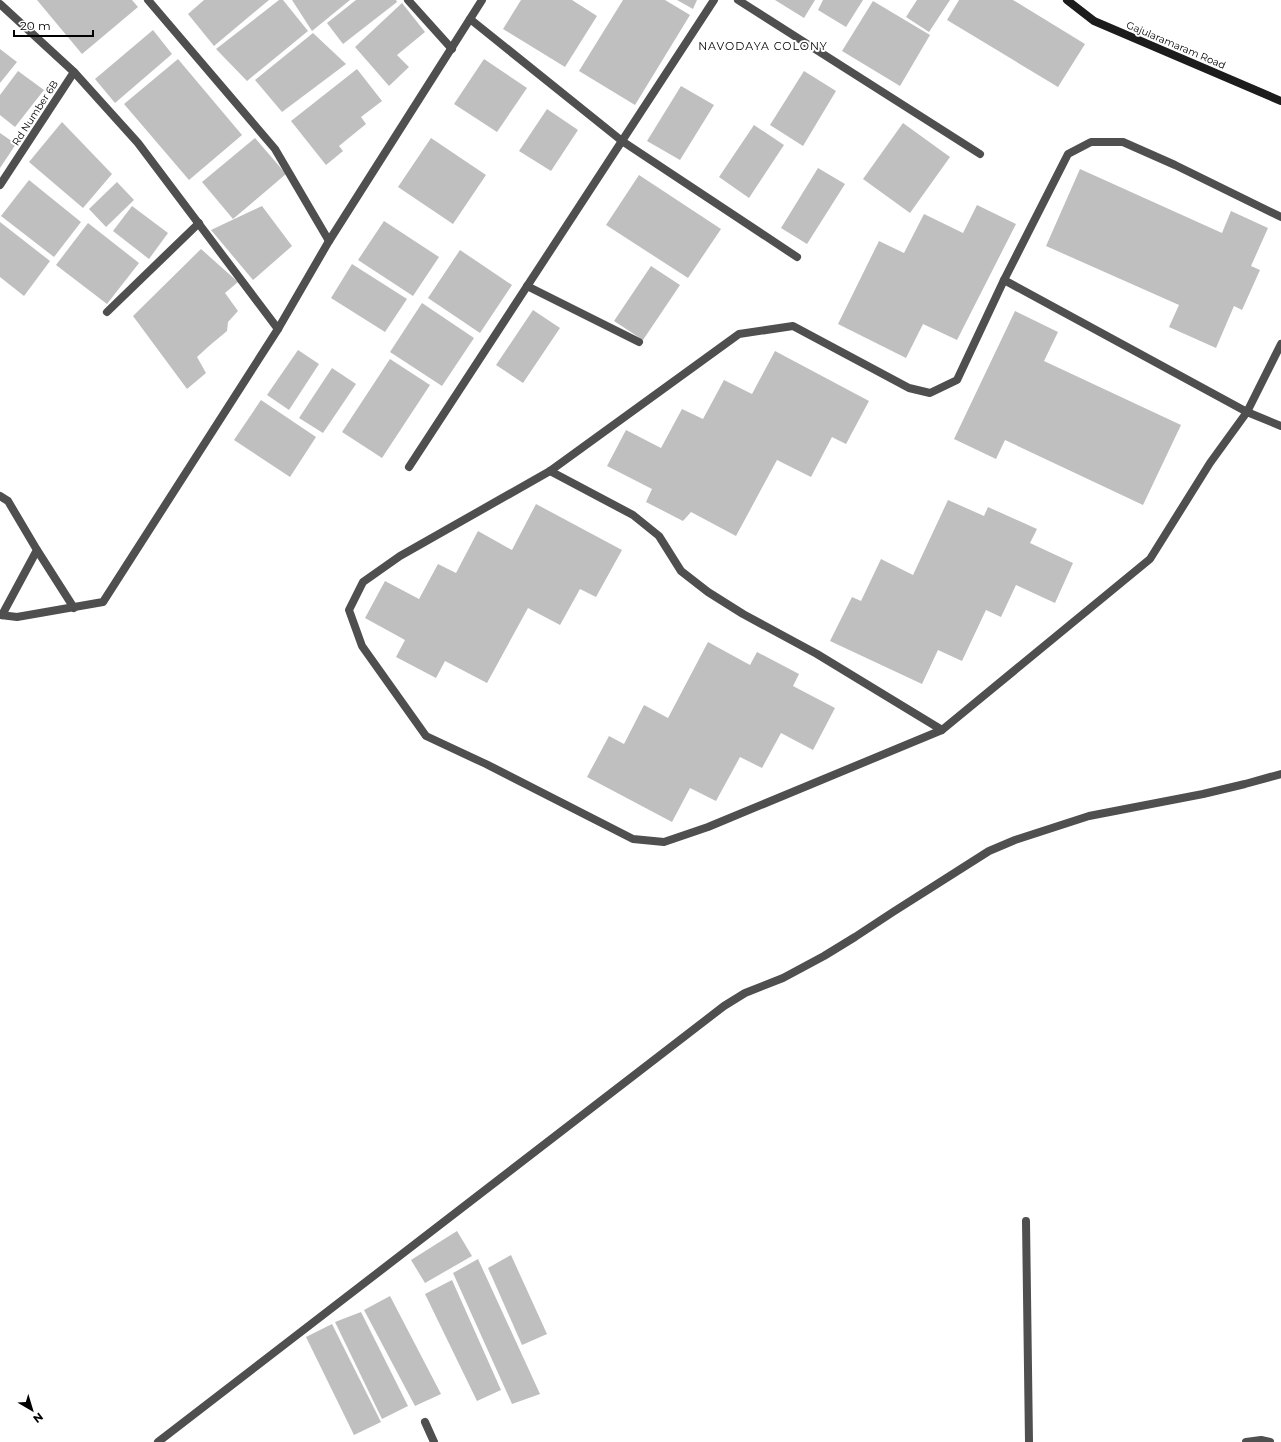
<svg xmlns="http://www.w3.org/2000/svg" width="1281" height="1442" font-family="Montserrat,sans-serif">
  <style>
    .building { fill: #bfbfbf }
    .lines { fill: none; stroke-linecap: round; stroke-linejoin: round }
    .street { stroke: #4f4f4f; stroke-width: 8 }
    .secondary { stroke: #1c1c1c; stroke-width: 8 }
    .labels { text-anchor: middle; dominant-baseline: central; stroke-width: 4; stroke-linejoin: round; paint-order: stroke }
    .street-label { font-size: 10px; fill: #000; stroke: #fff }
    .neighbourhood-label { font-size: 11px; letter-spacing: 1px; fill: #000; stroke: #fff }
  </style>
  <rect width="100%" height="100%" fill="#fff"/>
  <g class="building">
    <path d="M37 0H132L138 7 82 54Z"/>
    <path d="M204 0H269L214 46 188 14Z"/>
    <path d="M279 0H283L308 31 247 81 216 49Z"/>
    <path d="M292 0H350L312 31Z"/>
    <path d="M356 0H396L397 2 343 44 327 23Z"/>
    <path d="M521 0H572L597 16 565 67 503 29Z"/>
    <path d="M623 0H665L690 15 635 105 579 71Z"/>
    <path d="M677 0H697L693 9Z"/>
    <path d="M775 0H815L804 18Z"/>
    <path d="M823 0H863L846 27 818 10Z"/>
    <path d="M917 0H950L929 32 906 17Z"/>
    <path d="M959 0H1013L1085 44 1058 87 947 20Z"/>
    <path d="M873 1 930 35 900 86 842 51Z"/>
    <path d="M402 3 425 32 397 55 409 67 389 86 355 47Z"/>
    <path d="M153 30 172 54 115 103 95 79Z"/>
    <path d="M313 33 346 64 282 112 255 80Z"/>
    <path d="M0 49 17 62 0 83Z"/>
    <path d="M178 59 242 135 189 180 124 104Z"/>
    <path d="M484 59 527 88 497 132 454 104Z"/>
    <path d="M357 69 382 101 361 117 366 124 339 146 343 151 326 165 291 121Z"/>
    <path d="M18 71 44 90 15 127 0 115V95Z"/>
    <path d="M804 71 836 91 803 146 770 125Z"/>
    <path d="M681 86 714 105 680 160 647 141Z"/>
    <path d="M547 109 578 130 551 171 519 151Z"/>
    <path d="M62 122 112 174 83 208 29 162Z"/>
    <path d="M903 123 950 157 910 213 863 179Z"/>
    <path d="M754 125 784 145 749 198 719 177Z"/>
    <path d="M0 133 16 144 0 168Z"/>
    <path d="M255 138 286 174 233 219 202 182Z"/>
    <path d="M431 138 486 175 453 224 398 187Z"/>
    <path d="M818 168 845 184 807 244 781 228Z"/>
    <path d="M1080 169 1222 233 1231 211 1268 228 1251 266 1260 270 1242 310 1234 306 1216 348 1169 327 1179 305 1046 246Z"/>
    <path d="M639 175 721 229 688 278 606 225Z"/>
    <path d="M29 180 81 222 54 257 1 216Z"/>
    <path d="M117 182 134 200 106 227 89 209Z"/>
    <path d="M977 205 1016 224 957 340 923 324 906 358 838 324 879 241 904 253 924 214 963 233Z"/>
    <path d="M132 206 168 233 149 259 113 231Z"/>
    <path d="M262 206 292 246 253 280 211 230Z"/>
    <path d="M384 221 439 257 413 296 358 260Z"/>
    <path d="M0 222 50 261 24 296 0 277Z"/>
    <path d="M88 223 139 263 107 304 56 265Z"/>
    <path d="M201 249 238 282 225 293 238 311 228 322 227 331 209 346 197 357 206 373 187 389 133 316Z"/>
    <path d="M460 250 512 285 480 333 428 298Z"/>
    <path d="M352 264 407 299 385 332 331 298Z"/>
    <path d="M651 266 680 285 643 340 614 321Z"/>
    <path d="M422 303 474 338 442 386 390 352Z"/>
    <path d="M533 310 560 328 523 383 496 365Z"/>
    <path d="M1015 311 1058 332 1044 361 1181 425 1143 505 1005 440 996 459 954 439Z"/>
    <path d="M298 350 319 364 289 410 267 395Z"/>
    <path d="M775 351 869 401 846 444 832 437 811 477 777 460 736 536 691 512 683 521 646 502 652 489 607 466 626 430 661 448 682 409 703 419 724 380 752 394Z"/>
    <path d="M390 359 430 385 382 458 342 432Z"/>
    <path d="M332 368 356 384 323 433 299 418Z"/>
    <path d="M261 400 316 437 290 477 234 440Z"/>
    <path d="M948 500 984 516 988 507 1037 529 1030 543 1073 563 1055 603 1016 585 1001 617 986 610 962 661 938 650 922 684 830 641 852 597 861 601 881 559 913 575Z"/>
    <path d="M536 504 622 550 596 597 580 589 560 625 528 608 487 683 445 661 436 678 396 657 405 640 365 618 385 581 419 599 438 564 456 573 478 531 512 550Z"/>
    <path d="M708 642 750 665 757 652 799 674 793 686 835 708 813 750 781 733 762 768 740 757 716 801 690 788 672 822 587 777 609 736 624 744 644 705 668 718Z"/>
    <path d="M457 1231 472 1256 425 1283 411 1260Z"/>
    <path d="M511 1255 547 1334 522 1345 488 1268Z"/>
    <path d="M478 1259 540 1394 512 1404 453 1273Z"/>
    <path d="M452 1280 501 1390 477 1401 425 1294Z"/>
    <path d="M390 1296 441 1394 415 1406 364 1310Z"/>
    <path d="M361 1312 408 1406 382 1419 335 1322Z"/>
    <path d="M332 1324 381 1422 354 1435 306 1337Z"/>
  </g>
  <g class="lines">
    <g class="street">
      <path d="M148 0 275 149 329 241"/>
      <path d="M408 0 452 49"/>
      <path d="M738 0 980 154"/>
      <path d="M0 4 74 72 138 143 278 329"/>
      <path d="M470 19 622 141 797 257"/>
      <path d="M0 185 74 72"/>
      <path d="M1281 217 1175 165 1123 142H1091L1068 154 1004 280 957 380 930 393 909 388 793 326 739 334 550 471 400 556 363 582 349 610 362 646 426 736 486 764 633 839 664 842 708 827 942 730 1150 559 1210 463 1247 412 1281 426"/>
      <path d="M1004 280 1247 412 1281 344"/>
      <path d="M527 286 639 342"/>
      <path d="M107 312 199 223"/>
      <path d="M409 467 714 0"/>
      <path d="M550 471 633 515 659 536 681 571 708 592 743 614 817 654 942 730"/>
      <path d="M0 496 8 501 37 550 2 615"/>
      <path d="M37 550 74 608"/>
      <path d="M0 615 17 617 103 602 278 329 329 241 482 0"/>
      <path d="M1026 1221 1029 1442"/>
      <path d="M425 1422 434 1442"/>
      <path d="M158 1442 724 1006 745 993 783 978 824 956 855 937 893 912 989 851 1015 840 1089 816 1203 794 1245 784 1281 774"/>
      <path d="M1246 1442 1261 1440 1270 1442"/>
    </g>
    <path class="secondary" d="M1067 0 1094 21 1281 101"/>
  </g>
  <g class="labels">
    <g class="street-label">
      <text transform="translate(1176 45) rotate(23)">Gajularamaram Road</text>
      <text transform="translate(35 113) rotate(-57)">Rd Number 6B</text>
    </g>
    <g class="neighbourhood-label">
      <text x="763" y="46">NAVODAYA COLONY</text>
    </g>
  </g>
  <g transform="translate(32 1410) rotate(142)" stroke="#ffffff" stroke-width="3" paint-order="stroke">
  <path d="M0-3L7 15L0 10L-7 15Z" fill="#000000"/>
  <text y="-6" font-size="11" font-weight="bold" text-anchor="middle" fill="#000000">N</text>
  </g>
  <path d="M14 30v6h79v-6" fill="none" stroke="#000000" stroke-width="2"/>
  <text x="20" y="30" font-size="12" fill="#000000" stroke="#ffffff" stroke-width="3" paint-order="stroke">20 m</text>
</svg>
